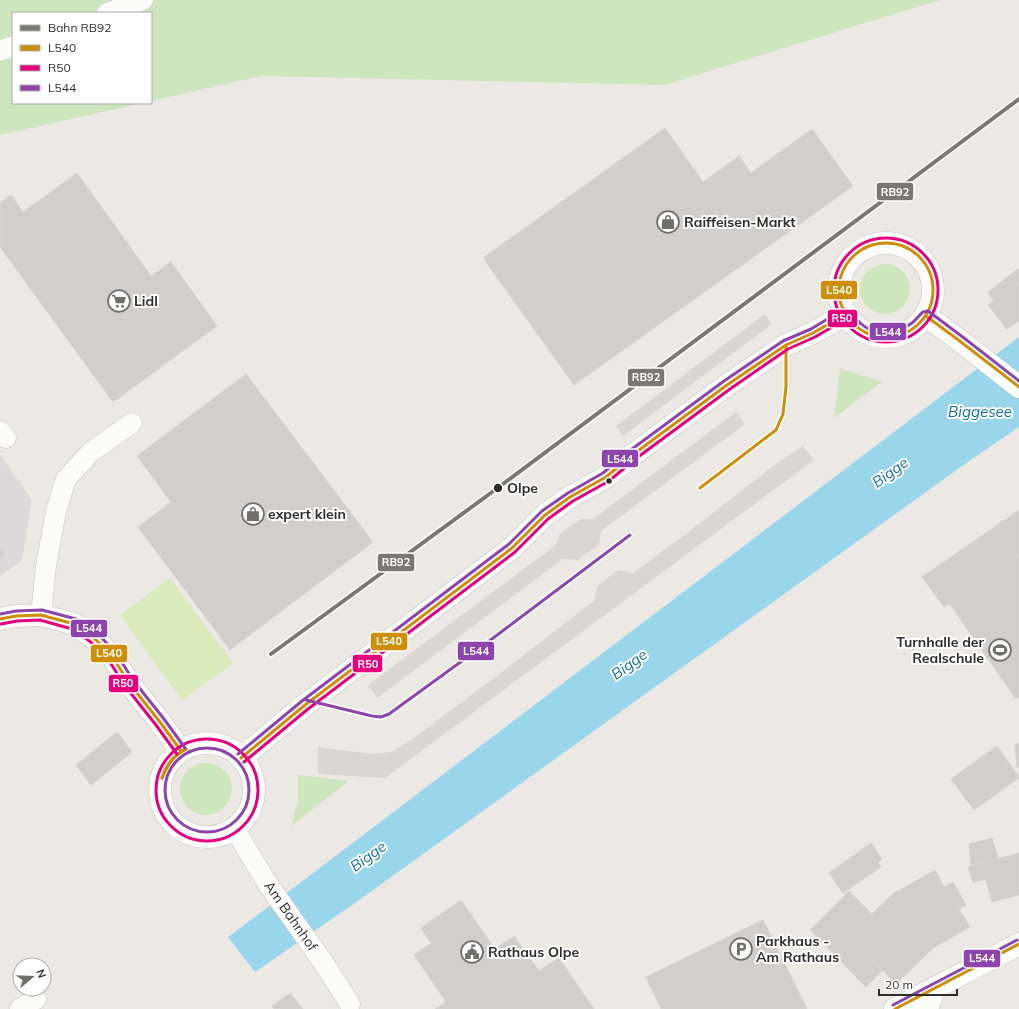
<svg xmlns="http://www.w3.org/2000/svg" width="1019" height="1009" font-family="Mulish,sans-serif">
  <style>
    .industrial { fill: #dcd9db }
    .green { fill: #cee6be }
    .pitch { fill: #d9eabb }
    .plaza { fill: #dad6d2 }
    .water { fill: #99d6ec }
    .building { fill: #d1cecb; stroke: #d7d4d0 }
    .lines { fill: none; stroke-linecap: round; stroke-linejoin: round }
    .street-casing { stroke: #c5c4c5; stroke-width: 21 }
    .secondary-casing { stroke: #c5c4c5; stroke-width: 23 }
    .street { stroke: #fcfcfb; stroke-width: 20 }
    .secondary { stroke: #fcfcfb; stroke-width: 22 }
    .bus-1-casing { stroke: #fff; stroke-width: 6 }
    .bus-2-casing { stroke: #fff; stroke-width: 6 }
    .bus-3-casing { stroke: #fff; stroke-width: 6 }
    .bus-1 { stroke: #cf8e09; stroke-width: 3 }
    .bus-2 { stroke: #e5007d; stroke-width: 3 }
    .bus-3 { stroke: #8e44ad; stroke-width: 3 }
    .rail-1-casing { stroke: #fff; stroke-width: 7 }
    .rail-1 { stroke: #7b7872; stroke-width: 4 }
    .bus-dot { fill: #2e2e2e; stroke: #fff; stroke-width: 1.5 }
    .labels { text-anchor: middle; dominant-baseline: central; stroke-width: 4; stroke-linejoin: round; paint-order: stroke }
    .poi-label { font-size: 14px; font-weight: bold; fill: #2e2e2e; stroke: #fff; text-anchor: start }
    .stop-label { font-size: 14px; font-weight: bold; fill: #2e2e2e; stroke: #fff; text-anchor: start }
    .street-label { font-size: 14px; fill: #2e2e2e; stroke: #fff }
    .water-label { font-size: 15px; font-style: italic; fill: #0d6fa3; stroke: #fff }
    .line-badge { stroke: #fff; stroke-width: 1.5 }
    .badge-label { font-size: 11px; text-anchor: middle; font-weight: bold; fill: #fff }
  </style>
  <rect width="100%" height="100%" fill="#ece8e4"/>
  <path class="industrial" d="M0 455 32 500 22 560 0 576Z"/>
  <g class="green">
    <path d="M0 0H940L664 85 262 76 151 101V13H13V103H143L0 135Z"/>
    <circle cx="885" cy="289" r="25"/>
    <path d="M840 368 859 375 883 381 834 418Z"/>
    <circle cx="206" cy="789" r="26"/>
    <path d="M298 775 349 781 291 826 298 800Z"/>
  </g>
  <path class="pitch" d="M170 578 233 663 182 700 120 615Z"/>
  <g class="plaza">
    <path d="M765 314 772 324 623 436 616 426Z"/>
    <path d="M736 412 745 424 601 531 599 545 578 560 563 559 377 698 368 685 556 545 560 533 581 519H593Z"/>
    <path d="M803 446 814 460 385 778 318 774V747L372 754 392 752 407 743 502 672 595 600 597 586 610 576 618 570 633 573 691 530 772 467Z"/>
  </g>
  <path class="water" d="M1019 337V427L969 461 355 903 255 972 228 937 329 861Z"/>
  <g class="building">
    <path d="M665 128 703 182 739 156 751 173 812 129 853 186 574 385 483 258Z"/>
    <path d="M77 173 151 276 171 262 217 326 113 402 0 247V203L11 195 23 212Z"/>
    <path d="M1019 268V282L994 301 988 292Z"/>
    <path d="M1019 282V321L1007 329 988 305Z"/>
    <path d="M246 374 373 542 230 650 138 527 171 502 137 456Z"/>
    <path d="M1019 510V554L944 607 922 577Z"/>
    <path d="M0 549 5 553 0 560Z"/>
    <path d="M1019 554V697L1016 699 949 603Z"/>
    <path d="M117 732 132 752 91 785 76 765Z"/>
    <path d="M1015 744H1019V767L1017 768Z"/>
    <path d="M997 746 1019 777V778L974 810 951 779Z"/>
    <path d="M992 838 998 858 971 866 969 844Z"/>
    <path d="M871 843 882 859 878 863 881 867 843 893 829 873Z"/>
    <path d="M1019 853V895L992 902 986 879 973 882 968 867Z"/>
    <path d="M935 870 944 887 908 907 898 891Z"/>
    <path d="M953 882 966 905 959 909 970 927 933 948 919 934 926 926 908 907Z"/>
    <path d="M897 890 908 907 878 938 872 914Z"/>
    <path d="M849 891 872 914 878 938 864 951 882 971 866 987 810 930Z"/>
    <path d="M461 900 495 949 514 936 539 971 559 958 594 1009H435L446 1002 414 955 431 943 421 928Z"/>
    <path d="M908 907 926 926 919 934 933 948 896 984 864 951Z"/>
    <path d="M763 920 807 1009H661L646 977Z"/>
    <path d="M290 993 303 1009H274L272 1006Z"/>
  </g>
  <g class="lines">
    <g class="street-casing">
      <g id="street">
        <path d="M107 13 143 0"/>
        <path d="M0 51 13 46"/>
        <path d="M0 431 6 438"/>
        <path d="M41 615 46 566 56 511 66 479 91 452 132 423"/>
        <path d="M234 828 267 883 323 962 350 1004"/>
        <path d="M20 1009 36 999"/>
        <path d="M928 1009 936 988"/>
      </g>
    </g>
    <g class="secondary-casing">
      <g id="secondary">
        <circle cx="886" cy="290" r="47"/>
        <path d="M926 316C958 338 988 363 1019 387"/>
        <path d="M0 619 16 616 41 615 74 624 87 633 95 639 112 656 129 683 160 722 181 751"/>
        <circle cx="207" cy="790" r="47"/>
        <path d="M241 758 305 705 512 548 545 515 570 497 606 477 631 456 727 385 786 345 813 333 846 314"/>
        <path d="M895 1009 1019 944"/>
      </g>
    </g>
    <use href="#street" class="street"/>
    <use href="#secondary" class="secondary"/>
    <g class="bus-1-casing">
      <g id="bus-1">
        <circle cx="886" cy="290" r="47"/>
        <path d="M926 316 961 342 1019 387"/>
        <path d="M700 488 776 430 783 414 786 387V345"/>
        <path d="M0 619 16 616 41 615 74 624 87 633 95 639 112 656 129 683 160 722 181 751"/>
        <path d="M241 758 305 705 512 548 545 515 570 497 606 477 631 456 727 385 786 345 813 333 846 314"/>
        <path d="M162 778C166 765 173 755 186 749"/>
        <path d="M162 778C168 764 172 757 186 749"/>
        <path d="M895 1009 1019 944"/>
      </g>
    </g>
    <g class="bus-2-casing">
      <g id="bus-2">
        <circle cx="886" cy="290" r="52"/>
        <path d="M1 624 17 621 40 620 72 629 84 637 92 643 108 659 125 686 156 725 177 754"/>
        <circle cx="207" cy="790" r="51"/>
        <path d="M244 762 308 709 515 552 548 519 573 501 609 481 634 460 730 389 788 349 815 337 848 318"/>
      </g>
    </g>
    <g class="bus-3-casing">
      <g id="bus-3">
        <path d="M0 614 16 611 42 610 76 619 90 629 99 635 116 653 133 680 164 719 185 748"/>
        <path d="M306 700 372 716 381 717 389 714 484 645 630 535"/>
        <circle cx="207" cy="790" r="42"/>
        <path d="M238 754 302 701 509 544 542 511 568 493 603 473 628 452 724 381 783 341 811 329 844 309C852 309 854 318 860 323 874 336 897 334 912 323 916 320 919 315 923 312L928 311 964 338 1019 381"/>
        <path d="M893 1005 1017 940"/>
      </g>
    </g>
    <use href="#bus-1" class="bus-1"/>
    <use href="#bus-2" class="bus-2"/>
    <use href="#bus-3" class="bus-3"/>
    <g class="rail-1-casing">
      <path id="rail-1" d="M271 654 499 487 1019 99"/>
    </g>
    <use href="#rail-1" class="rail-1"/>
  </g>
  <defs>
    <g id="shop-ring" transform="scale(1.15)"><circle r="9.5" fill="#fff" stroke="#706f6e" stroke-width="1.5"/><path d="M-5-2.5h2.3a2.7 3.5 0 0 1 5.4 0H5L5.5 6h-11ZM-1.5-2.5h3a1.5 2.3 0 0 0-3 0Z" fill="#706f6e"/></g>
    <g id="supermarket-ring" transform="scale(1.15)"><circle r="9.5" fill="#fff" stroke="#706f6e" stroke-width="1.5"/><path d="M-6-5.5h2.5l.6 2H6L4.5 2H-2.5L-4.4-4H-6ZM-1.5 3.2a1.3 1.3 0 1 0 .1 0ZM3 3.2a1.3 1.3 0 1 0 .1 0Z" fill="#706f6e"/></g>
    <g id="stadium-ring" transform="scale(1.15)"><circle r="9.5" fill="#fff" stroke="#706f6e" stroke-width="1.5"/><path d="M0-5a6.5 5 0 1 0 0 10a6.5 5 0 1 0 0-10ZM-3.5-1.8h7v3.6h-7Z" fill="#706f6e"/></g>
    <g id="parking-ring" transform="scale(1.15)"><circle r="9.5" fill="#fff" stroke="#706f6e" stroke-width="1.5"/><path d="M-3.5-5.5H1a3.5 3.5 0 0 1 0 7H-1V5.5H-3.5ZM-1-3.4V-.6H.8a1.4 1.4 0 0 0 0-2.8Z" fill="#706f6e"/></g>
    <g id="civic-ring" transform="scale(1.15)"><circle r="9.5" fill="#fff" stroke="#706f6e" stroke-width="1.5"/><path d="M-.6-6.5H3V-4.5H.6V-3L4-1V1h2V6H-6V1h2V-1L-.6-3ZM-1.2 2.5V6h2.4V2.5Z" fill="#706f6e"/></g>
  </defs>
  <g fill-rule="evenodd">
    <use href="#shop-ring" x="668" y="222"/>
    <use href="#supermarket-ring" x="119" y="301"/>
    <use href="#shop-ring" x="253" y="514"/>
    <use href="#stadium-ring" x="1000" y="650"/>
    <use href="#parking-ring" x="741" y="949"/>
    <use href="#civic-ring" x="472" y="952"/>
  </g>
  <g class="bus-dot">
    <circle cx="609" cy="481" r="3.5"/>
    <circle cx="498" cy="488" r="5"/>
  </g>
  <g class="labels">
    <g class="poi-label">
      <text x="684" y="222">Raiffeisen-Markt</text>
      <text x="134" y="301">Lidl</text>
      <text x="268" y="514">expert klein</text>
      <text x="984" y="642" text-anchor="end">Turnhalle der<tspan x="984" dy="16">Realschule</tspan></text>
      <text x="756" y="941">Parkhaus -<tspan x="756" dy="16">Am Rathaus</tspan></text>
      <text x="488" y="952">Rathaus Olpe</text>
    </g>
    <g class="stop-label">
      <text x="507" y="488">Olpe</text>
    </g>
    <g class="street-label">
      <text transform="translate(291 916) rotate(55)">Am Bahnhof</text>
    </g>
    <g class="water-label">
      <text x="980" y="411">Biggesee</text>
      <text transform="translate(890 472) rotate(-36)">Bigge</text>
      <text transform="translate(629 664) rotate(-36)">Bigge</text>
      <text transform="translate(368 856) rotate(-36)">Bigge</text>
    </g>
  </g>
  <g class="line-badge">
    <rect x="876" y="182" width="38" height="19" rx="4" fill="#7b7872"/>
    <rect x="820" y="280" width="38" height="20" rx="4" fill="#cf8e09"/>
    <rect x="827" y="309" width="31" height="19" rx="4" fill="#e5007d"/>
    <rect x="869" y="322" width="38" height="19" rx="4" fill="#8e44ad"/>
    <rect x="627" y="368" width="38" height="19" rx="4" fill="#7b7872"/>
    <rect x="601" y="449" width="38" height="19" rx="4" fill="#8e44ad"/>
    <rect x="377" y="553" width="38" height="19" rx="4" fill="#7b7872"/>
    <rect x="70" y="619" width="38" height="19" rx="4" fill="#8e44ad"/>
    <rect x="370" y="632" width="38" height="19" rx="4" fill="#cf8e09"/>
    <rect x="457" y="641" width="38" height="20" rx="4" fill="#8e44ad"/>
    <rect x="90" y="644" width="38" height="19" rx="4" fill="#cf8e09"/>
    <rect x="352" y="654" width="31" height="19" rx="4" fill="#e5007d"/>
    <rect x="108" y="674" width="31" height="19" rx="4" fill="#e5007d"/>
    <rect x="963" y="949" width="38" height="19" rx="4" fill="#8e44ad"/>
  </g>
  <g class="badge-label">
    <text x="895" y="196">RB92</text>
    <text x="839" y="294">L540</text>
    <text x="842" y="322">R50</text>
    <text x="888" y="336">L544</text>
    <text x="646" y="381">RB92</text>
    <text x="620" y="463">L544</text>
    <text x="396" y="566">RB92</text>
    <text x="89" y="632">L544</text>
    <text x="389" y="645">L540</text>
    <text x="476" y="655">L544</text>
    <text x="109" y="657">L540</text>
    <text x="368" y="668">R50</text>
    <text x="123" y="687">R50</text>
    <text x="982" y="962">L544</text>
  </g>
  <rect x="12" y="12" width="140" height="92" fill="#ffffff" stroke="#ababab"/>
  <rect x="20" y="25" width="20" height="6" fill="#7b7872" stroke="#ababab"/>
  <text x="48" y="32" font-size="12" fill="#2e2e2e">Bahn RB92</text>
  <rect x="20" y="45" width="20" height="6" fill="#cf8e09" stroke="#ababab"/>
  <text x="48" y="52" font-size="12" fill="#2e2e2e">L540</text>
  <rect x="20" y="65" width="20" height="6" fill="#e5007d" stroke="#ababab"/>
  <text x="48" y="72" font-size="12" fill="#2e2e2e">R50</text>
  <rect x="20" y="85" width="20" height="6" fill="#8e44ad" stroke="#ababab"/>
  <text x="48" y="92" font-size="12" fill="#2e2e2e">L544</text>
  <g transform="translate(32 977) rotate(71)"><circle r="19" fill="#ffffff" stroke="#ababab"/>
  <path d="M0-3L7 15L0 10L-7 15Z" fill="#706f6e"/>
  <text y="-6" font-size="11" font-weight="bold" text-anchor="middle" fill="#2e2e2e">N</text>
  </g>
  <path d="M879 989v6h78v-6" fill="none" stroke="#2e2e2e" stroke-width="2"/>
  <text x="885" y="989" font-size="12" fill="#2e2e2e" stroke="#ffffff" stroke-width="3" paint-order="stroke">20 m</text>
</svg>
